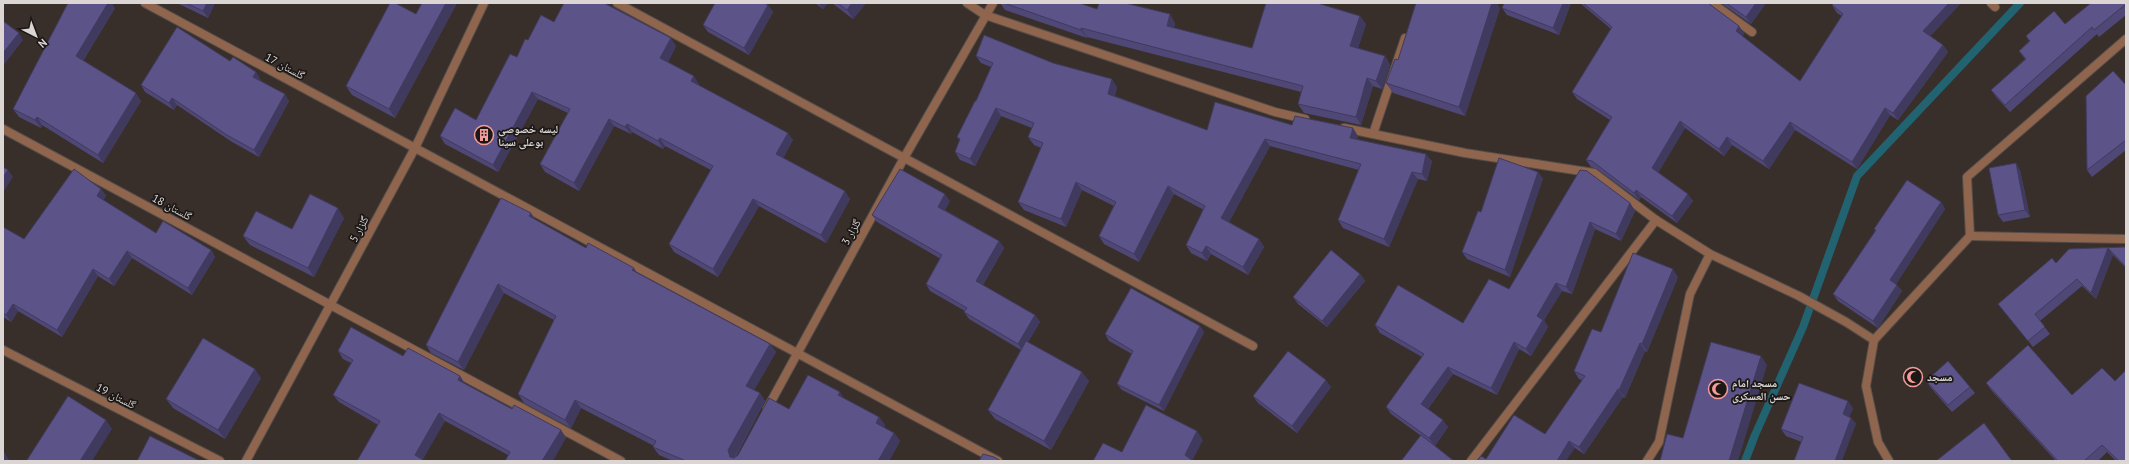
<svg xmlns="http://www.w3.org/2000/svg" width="2129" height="464" font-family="'PT Sans','Noto Naskh Arabic',sans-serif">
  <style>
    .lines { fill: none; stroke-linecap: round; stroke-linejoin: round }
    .stream { stroke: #216371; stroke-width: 8 }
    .street-casing { stroke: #554d49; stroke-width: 10 }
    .street { stroke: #90654e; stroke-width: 8 }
    .wall { fill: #4f4775 }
    .shaded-wall { fill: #403a5f }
    .building { fill: #5c5388; stroke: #403a5f }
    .labels { text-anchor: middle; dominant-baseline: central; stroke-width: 3.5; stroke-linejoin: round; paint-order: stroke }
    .street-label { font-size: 11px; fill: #dbd5d3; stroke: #1c1816 }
    .poi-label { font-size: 11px; font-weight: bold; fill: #dbd5d3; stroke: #1c1816; text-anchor: start }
  </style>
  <rect width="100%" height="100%" fill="#382f2b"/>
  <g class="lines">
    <path class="stream" d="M1745 461 1755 435 1803 327 1857 176 2020 3"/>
    <g class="street-casing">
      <g id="street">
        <path d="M145 3 998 461"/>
        <path d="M617 3 1253 346"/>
        <path d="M967 3 985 15 1275 112 1305 119"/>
        <path d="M1712 3 1752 32"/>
        <path d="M1991 3 1995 7"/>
        <path d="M1344 128 1465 153 1594 173 1656 220 1710 254 1799 296 1846 322 1874 340"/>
        <path d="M3 129 621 461"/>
        <path d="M1373 134 1405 38"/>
        <path d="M1970 236 2126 239"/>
        <path d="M1874 340 1970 236 1967 177 2126 39"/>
        <path d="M1874 340 1866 386 1878 442 1889 461"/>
        <path d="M3 350 220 461"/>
        <path d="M767 409 904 158 993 3"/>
        <path d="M246 461 415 148 484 3"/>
        <path d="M1471 461 1656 220"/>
        <path d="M1647 461 1659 442 1690 294 1710 254"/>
      </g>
    </g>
    <use href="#street" class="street"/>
  </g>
  <g class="wall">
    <path d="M177 3H215L208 18Z"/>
    <path d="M422 3H457L395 118 352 95 346 86 416 14Z"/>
    <path d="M815 3H828L823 9Z"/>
    <path d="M832 3H866L853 19Z"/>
    <path d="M1000 3H1079L1097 9 1175 23 1174 28 1252 48 1366 24 1358 48 1385 56 1390 65 1382 89 1373 86 1361 125 1304 113 1298 104 1301 92 1087 37V38L1005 10Z"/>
    <path d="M1504 3H1571L1559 35 1507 15 1502 8Z"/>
    <path d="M1580 3H1708L1744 33 1742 37 1800 81 1842 16 1837 13 1832 5 1834 3H1961L1930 36 1943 45 1948 52 1898 120 1890 115 1857 169 1795 130 1769 169 1732 145 1724 156 1685 128 1658 172 1693 201 1677 223 1641 197 1639 200 1597 169 1591 167 1586 160 1610 120 1577 99 1572 92 1611 29Z"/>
    <path d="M1721 3H1766L1751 24Z"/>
    <path d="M2126 3V15L2099 37 2097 34 2010 112 1996 97 1991 90 2025 59 2019 51 2029 41 2026 36 2065 24Z"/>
    <path d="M768 5 773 12 749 55 708 32 703 25Z"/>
    <path d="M115 8 83 61 141 101 103 163 42 125 41 128 19 117 13 109Z"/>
    <path d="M1500 8 1465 116 1393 93 1386 83 1398 60Z"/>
    <path d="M554 22 676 46 668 62 699 84 698 85 793 140 783 158 850 199 826 243 759 206 718 277 674 252 669 244 711 170 665 146 663 149 632 132 631 134 614 126 579 191 545 172 540 164 568 113 538 99 498 172 445 144 440 136 476 120 517 57Z"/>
    <path d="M976 56 1053 63 1117 87 1115 96 1207 130 1292 125 1358 136 1357 139 1432 161 1427 181 1418 179 1389 247 1343 228 1338 220 1359 170 1270 146 1229 222 1259 239 1264 247 1248 275 1211 254 1207 261 1191 253 1186 245 1204 210 1174 194 1139 262 1104 244 1099 236 1114 206 1082 190 1066 227 1024 210 1018 202 1041 148 1034 145 1028 137 1032 128 1001 116 975 166 960 160 955 152 960 141 957 137 976 101 991 67 981 63Z"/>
    <path d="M230 61 256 72 260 79V80L289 101 259 157 232 142 177 105 174 110 145 92 141 85Z"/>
    <path d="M2126 85V150L2092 177 2087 170Z"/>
    <path d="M1580 170 1630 203 1635 211 1621 241 1595 229 1572 294 1562 291 1544 320 1548 327 1531 356 1519 349 1497 395 1453 374 1428 409 1448 427 1435 446 1391 414 1386 407 1422 357 1380 333 1375 325 1463 323 1509 289Z"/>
    <path d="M2020 170 2030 217 2003 222 1998 215Z"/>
    <path d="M1543 178 1510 277 1467 259 1462 252Z"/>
    <path d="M101 189 106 196 103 200 156 233 211 250 215 257 192 295 132 258 114 286 98 276 62 337 18 311 11 322 3 317V227L24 239Z"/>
    <path d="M950 201 945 210 999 241 1004 248 983 285 1035 315 1040 322 1028 342 1089 381 1051 450 995 419 988 410 1021 350 969 319 964 312 965 311 930 291 926 284 941 259 877 222 872 215Z"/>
    <path d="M1941 202 1945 209 1896 284 1902 291 1878 328 1838 301 1833 294 1875 231 1874 229Z"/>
    <path d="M531 213 535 220 586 248 637 273 770 344 776 352 754 390 760 393 765 401 735 458 738 455 789 409 843 398 879 417 885 425 884 427 894 433 900 441 889 461H673L659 455 653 447 654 446 581 408 571 428 524 403 518 394 554 320 504 293 464 370 431 353 426 345Z"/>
    <path d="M344 218 314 277 250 245 243 236 292 229Z"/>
    <path d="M2126 247V268L2113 255 2096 299 2082 286 2040 321 2050 334 2033 347 2003 310 1998 304 2056 263 2069 249Z"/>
    <path d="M1360 274 1365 281 1327 327 1298 304 1293 297Z"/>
    <path d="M1678 277 1647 352 1645 351 1625 398 1623 397 1584 454 1575 448 1486 459 1545 434 1582 380 1579 379 1574 371 1601 332Z"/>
    <path d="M1200 326 1204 332 1164 411 1122 390 1117 384 1132 354 1109 341 1105 334Z"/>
    <path d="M338 351 403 356 460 376 465 384 512 409 561 430 566 438 508 455 445 421 357 461 378 425 339 402 333 395 351 363 343 359Z"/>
    <path d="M261 378 225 439 173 408 166 399Z"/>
    <path d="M1926 381 1970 387 1975 393 1952 412 1931 388Z"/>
    <path d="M1986 383 2072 395 2126 461H2116L2107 452 2098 461H2056L1991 390Z"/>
    <path d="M1331 387 1297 433 1258 403 1253 396Z"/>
    <path d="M1853 408 1849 417 1851 418 1856 424 1802 442 1786 436 1781 429Z"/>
  </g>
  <g class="shaded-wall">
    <path d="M108 3H112L115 8 81 64 76 56Z"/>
    <path d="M207 3H215L208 18 203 11Z"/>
    <path d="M446 3H457L395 118 389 109Z"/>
    <path d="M818 3H828L823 9Z"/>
    <path d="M852 3H866L853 19 847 10Z"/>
    <path d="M1492 3H1497L1500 8 1465 116 1459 107Z"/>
    <path d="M1563 3H1571L1559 35 1553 28Z"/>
    <path d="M1756 3H1766L1751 24 1746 17Z"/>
    <path d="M1949 3H1961L1929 38 1923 31Z"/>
    <path d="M768 5 773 12 749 55 744 48Z"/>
    <path d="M1170 14 1175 23 1172 34 1167 26Z"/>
    <path d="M1360 16 1366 24 1356 54 1350 46Z"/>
    <path d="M1739 26 1744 33 1741 39 1736 31Z"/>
    <path d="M1081 28 1087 37V38L1081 30Z"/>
    <path d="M19 33 23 40 3 66V53Z"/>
    <path d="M671 38 676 46 666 65 660 58Z"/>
    <path d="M1943 45 1948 52 1898 120 1893 113Z"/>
    <path d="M1385 56 1390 65 1382 89 1376 81Z"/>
    <path d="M256 72 260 79 258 84 253 77Z"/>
    <path d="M694 76 699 84 696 89 691 81Z"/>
    <path d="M1367 78 1373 86 1361 125 1356 117Z"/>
    <path d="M1112 79 1117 87 1114 102 1108 94Z"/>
    <path d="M532 92 538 99 498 172 493 165Z"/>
    <path d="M136 93 141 101 103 163 98 155Z"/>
    <path d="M285 94 289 101 259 157 254 150Z"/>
    <path d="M172 98 177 105 174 110 169 103Z"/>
    <path d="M996 108 1001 116 975 166 970 159Z"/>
    <path d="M1885 108 1890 115 1857 169 1852 162Z"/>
    <path d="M37 117 42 125 41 128 35 120Z"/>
    <path d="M609 119 614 126 579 191 574 183Z"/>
    <path d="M1680 121 1685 128 1657 175 1652 168Z"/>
    <path d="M1790 122 1795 130 1769 169 1763 161Z"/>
    <path d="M627 124 632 132 631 134 625 127Z"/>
    <path d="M1353 128 1358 136 1355 145 1350 138Z"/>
    <path d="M788 133 793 140 782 161 776 154Z"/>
    <path d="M1727 137 1732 145 1724 156 1719 149Z"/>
    <path d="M660 138 665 146 663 149 658 141Z"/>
    <path d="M1265 139 1270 146 1227 226 1221 218Z"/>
    <path d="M1426 154 1432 161 1427 181 1422 174Z"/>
    <path d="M2016 163 2020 170 2030 217 2025 210Z"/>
    <path d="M8 170 13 177 3 192V177Z"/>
    <path d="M1412 172 1418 179 1389 247 1384 239Z"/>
    <path d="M1538 172 1543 178 1510 277 1505 270Z"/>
    <path d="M1076 182 1082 190 1066 227 1061 219Z"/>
    <path d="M1168 186 1174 194 1139 262 1134 254Z"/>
    <path d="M101 189 106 196 102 202 97 196Z"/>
    <path d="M1636 190 1641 197 1639 200 1634 193Z"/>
    <path d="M845 191 850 199 826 243 821 235Z"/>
    <path d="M945 194 950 201 943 213 938 207Z"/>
    <path d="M1688 194 1693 201 1677 223 1672 216Z"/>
    <path d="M753 199 759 206 718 277 713 269Z"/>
    <path d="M1941 202 1945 209 1895 286 1890 280Z"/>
    <path d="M1630 203 1635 211 1621 241 1616 234Z"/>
    <path d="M338 208 344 218 314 277 308 268Z"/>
    <path d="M531 213 536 222 529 216Z"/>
    <path d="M1590 222 1595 229 1572 294 1566 287Z"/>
    <path d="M1259 239 1264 247 1248 275 1243 267Z"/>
    <path d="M999 241 1004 248 981 288 976 281Z"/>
    <path d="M1206 246 1211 254 1207 261 1202 253Z"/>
    <path d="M2108 248 2113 255 2096 299 2091 293Z"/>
    <path d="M211 250 215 257 192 295 188 288Z"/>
    <path d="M127 251 132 258 114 286 109 279Z"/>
    <path d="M634 268 639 276 632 270Z"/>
    <path d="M93 269 98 276 62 337 57 330Z"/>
    <path d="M1673 269 1678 277 1647 352 1642 344Z"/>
    <path d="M1360 274 1365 281 1327 327 1322 321Z"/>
    <path d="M1556 283 1562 291 1544 320 1548 327 1531 356 1526 349 1537 316Z"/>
    <path d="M498 284 504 293 464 370 458 362Z"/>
    <path d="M1897 285 1902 291 1878 328 1873 321Z"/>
    <path d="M13 304 18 311 11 322 6 315Z"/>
    <path d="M1035 315 1040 322 1023 351 1018 344Z"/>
    <path d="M1200 326 1204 332 1164 411 1159 405Z"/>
    <path d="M1514 342 1519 349 1497 395 1491 388Z"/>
    <path d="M1640 343 1645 351 1625 398 1619 390Z"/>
    <path d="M770 344 776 352 752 394 746 386Z"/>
    <path d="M1761 356 1767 365 1738 461H1729Z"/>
    <path d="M1448 367 1453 374 1426 412 1421 404Z"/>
    <path d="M255 369 261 378 225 439 218 430Z"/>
    <path d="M1082 372 1089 381 1051 450 1044 441Z"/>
    <path d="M460 376 465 384 458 380Z"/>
    <path d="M1326 380 1331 387 1297 433 1292 426Z"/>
    <path d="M1618 389 1623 397 1584 454 1579 447Z"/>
    <path d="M840 392 845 401 838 395Z"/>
    <path d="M760 393 765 401 734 458 730 457 728 450Z"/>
    <path d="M575 400 581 408 571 428 565 420Z"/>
    <path d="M1848 401 1853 408 1848 421 1843 414Z"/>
    <path d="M439 413 445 421 422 461 415 455Z"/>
    <path d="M879 417 885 425 882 431 876 423Z"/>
    <path d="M1851 418 1856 424 1842 461H1835Z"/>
    <path d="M106 420 112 429 92 461H80Z"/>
    <path d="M1443 420 1448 427 1435 446 1429 438Z"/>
    <path d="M561 430 566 438 553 461H542Z"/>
    <path d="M1197 431 1203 440 1192 461 1185 455Z"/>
    <path d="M894 433 900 441 889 461H878Z"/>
    <path d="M1569 441 1575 448 1566 461H1557Z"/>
    <path d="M5 454 10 461H3V458Z"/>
  </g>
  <g class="building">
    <path d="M68 3H108L76 56 136 93 98 155 37 117 35 120 13 109Z"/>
    <path d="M186 3H207L203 11Z"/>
    <path d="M390 3H395L416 14 422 3H446L389 109 346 86Z"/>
    <path d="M564 3H604L671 38 660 58 694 76 691 81 788 133 776 154 845 191 821 235 753 199 713 269 669 244 713 166 660 138 658 141 627 124 625 127 609 119 574 183 540 164 570 109 532 92 493 165 440 136 455 108 476 120 510 54 517 57 525 39 528 40 541 15 554 22Z"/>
    <path d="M715 3H764L768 5 744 48 703 25Z"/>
    <path d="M838 3H852L847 10Z"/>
    <path d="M1004 3H1079L1097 9 1099 3H1125L1170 14 1167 26 1252 48 1266 3H1317L1360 16 1350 46 1385 56 1376 81 1367 78 1356 117 1298 104 1303 86 1081 28V30Z"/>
    <path d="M1416 3H1492L1459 107 1386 83 1395 59 1398 60Z"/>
    <path d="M1504 3H1563L1553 28 1502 8Z"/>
    <path d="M1583 3H1708L1739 26 1736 31 1800 81 1843 14 1832 5 1834 3H1949L1923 31 1943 45 1893 113 1885 108 1852 162 1790 122 1763 161 1727 137 1719 149 1680 121 1652 168 1688 194 1672 216 1636 190 1634 193 1592 161 1586 160 1612 117 1572 92 1612 27Z"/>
    <path d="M1726 3H1756L1746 17Z"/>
    <path d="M2091 3H2126V4L2094 30 2092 27 2005 105 1991 90 2026 59 2019 51 2030 41 2026 36 2054 11 2065 24Z"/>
    <path d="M3 21 19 33 3 53Z"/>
    <path d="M177 27 230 61 233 57 256 72 253 77 285 94 254 150 227 135 172 98 169 103 141 85Z"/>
    <path d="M984 35 1053 63 1112 79 1108 94 1207 130 1215 102 1292 125 1295 116 1353 128 1350 138 1426 154 1422 174 1412 172 1384 239 1338 220 1361 164 1265 139 1221 218 1259 239 1243 267 1206 246 1202 253 1186 245 1205 206 1168 186 1134 254 1099 236 1116 202 1076 182 1061 219 1018 202 1043 143 1028 137 1034 123 996 108 970 159 955 152 960 139 957 137 975 101H976L993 63 976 56Z"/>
    <path d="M2113 71 2126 85V140L2087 170 2086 96Z"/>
    <path d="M1499 158 1538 172 1505 270 1462 252 1478 211 1481 212Z"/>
    <path d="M2016 163 2025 210 1998 215 1989 168Z"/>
    <path d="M3 167 8 170 3 177Z"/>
    <path d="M74 169 101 189 97 196 156 233 163 221 211 250 188 288 127 251 109 279 93 269 57 330 13 304 6 315 3 313V227L24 239Z"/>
    <path d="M900 169 945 194 938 207 999 241 976 281 1035 315 1018 344 964 312 967 308 926 284 942 255 872 215Z"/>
    <path d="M1580 170 1587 171 1630 203 1616 234 1590 222 1566 287 1556 283 1537 316 1543 320 1526 349 1514 342 1491 388 1448 367 1421 404 1443 420 1429 438 1386 407 1424 354 1375 325 1398 285 1463 323 1489 279 1509 289Z"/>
    <path d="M1907 180 1941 202 1890 280 1897 285 1873 321 1833 294 1876 230 1874 229Z"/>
    <path d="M310 194 338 208 308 268 243 236 256 211 292 229Z"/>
    <path d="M501 198 531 213 529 216 586 248 588 243 634 268 632 270 770 344 746 386 760 393 728 450 730 457 734 458 738 455 769 398 789 409 808 375 840 392 838 395 879 417 876 423 894 433 878 461H686L653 447 656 441 575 400 565 420 518 394 556 316 498 284 458 362 426 345Z"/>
    <path d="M2126 247V267L2108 248 2091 293 2077 279 2035 314 2045 327 2028 341 1998 304 2052 258 2056 263 2069 249Z"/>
    <path d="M1331 250 1360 274 1322 321 1293 297Z"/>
    <path d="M1633 253 1673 269 1642 344 1640 343 1619 390 1618 389 1579 447 1569 441 1557 461H1477L1481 456 1486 459 1514 415 1545 434 1585 376 1574 371 1592 329 1601 332Z"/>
    <path d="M1131 288 1200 326 1159 405 1117 384 1133 351 1105 334Z"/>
    <path d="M351 327 403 356 408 348 460 376 458 380 512 409 514 405 561 430 542 461H505L510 452 439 413 415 455 425 461H357L380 421 333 395 353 360 338 351Z"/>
    <path d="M203 338 255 369 218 430 166 399Z"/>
    <path d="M1026 341 1082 372 1044 441 988 410Z"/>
    <path d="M1711 342 1761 356 1729 461H1660L1667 434 1683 438Z"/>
    <path d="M2028 345 2072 395 2102 368 2115 381 2126 370V461H2119L2102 445 2084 461H2058L1986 383Z"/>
    <path d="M1288 351 1326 380 1292 426 1253 396Z"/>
    <path d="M1948 361 1970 387 1948 405 1926 381Z"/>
    <path d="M1799 383 1848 401 1843 414 1851 418 1835 461H1794L1803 437 1781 429Z"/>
    <path d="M68 396 106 420 80 461H29L27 460Z"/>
    <path d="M1146 405 1197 431 1185 455 1193 461H1093L1103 443 1122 452Z"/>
    <path d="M1984 423 2012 461H1936Z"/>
    <path d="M1421 435 1454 461H1401Z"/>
    <path d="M150 436 200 461H137Z"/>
    <path d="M3 453 5 454 3 458Z"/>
    <path d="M983 454 994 457 1001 461H979Z"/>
  </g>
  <defs>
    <g id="building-ring" transform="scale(1)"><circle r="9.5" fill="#1c1816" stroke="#f59b9a" stroke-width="1.5"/><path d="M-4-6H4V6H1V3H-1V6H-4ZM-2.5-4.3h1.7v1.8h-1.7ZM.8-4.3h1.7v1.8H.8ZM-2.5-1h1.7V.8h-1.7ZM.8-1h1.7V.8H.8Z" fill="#f59b9a"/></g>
    <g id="mosque-ring" transform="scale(1)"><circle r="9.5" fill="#1c1816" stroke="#f59b9a" stroke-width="1.5"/><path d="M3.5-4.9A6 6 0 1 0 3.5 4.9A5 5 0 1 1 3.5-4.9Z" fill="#f59b9a"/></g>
  </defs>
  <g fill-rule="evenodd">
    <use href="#building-ring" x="484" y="135"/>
    <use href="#mosque-ring" x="1913" y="377"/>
    <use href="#mosque-ring" x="1718" y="389"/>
  </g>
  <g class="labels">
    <g class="street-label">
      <text transform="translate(285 66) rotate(28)">گلستان 17</text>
      <text transform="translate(172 207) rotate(28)">گلستان 18</text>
      <text transform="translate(359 229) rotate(-62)">گلزار 5</text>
      <text transform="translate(851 232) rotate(-61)">گلزار 3</text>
      <text transform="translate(116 396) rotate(27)">گلستان 19</text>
    </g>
    <g class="poi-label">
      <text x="498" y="129">لیسه خصوصی<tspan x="498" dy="13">بوعلی سینا</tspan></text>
      <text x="1927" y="377">مسجد</text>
      <text x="1732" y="383">مسجد امام<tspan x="1732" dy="13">حسن العسکری</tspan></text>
    </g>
  </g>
  <rect width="2129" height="464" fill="none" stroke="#dbd5d3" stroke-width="8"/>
  <g transform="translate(36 36) rotate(138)" stroke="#1c1816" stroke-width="3" paint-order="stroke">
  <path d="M0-3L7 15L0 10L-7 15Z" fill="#dbd5d3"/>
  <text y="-6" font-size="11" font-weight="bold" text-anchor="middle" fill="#dbd5d3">N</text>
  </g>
</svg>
